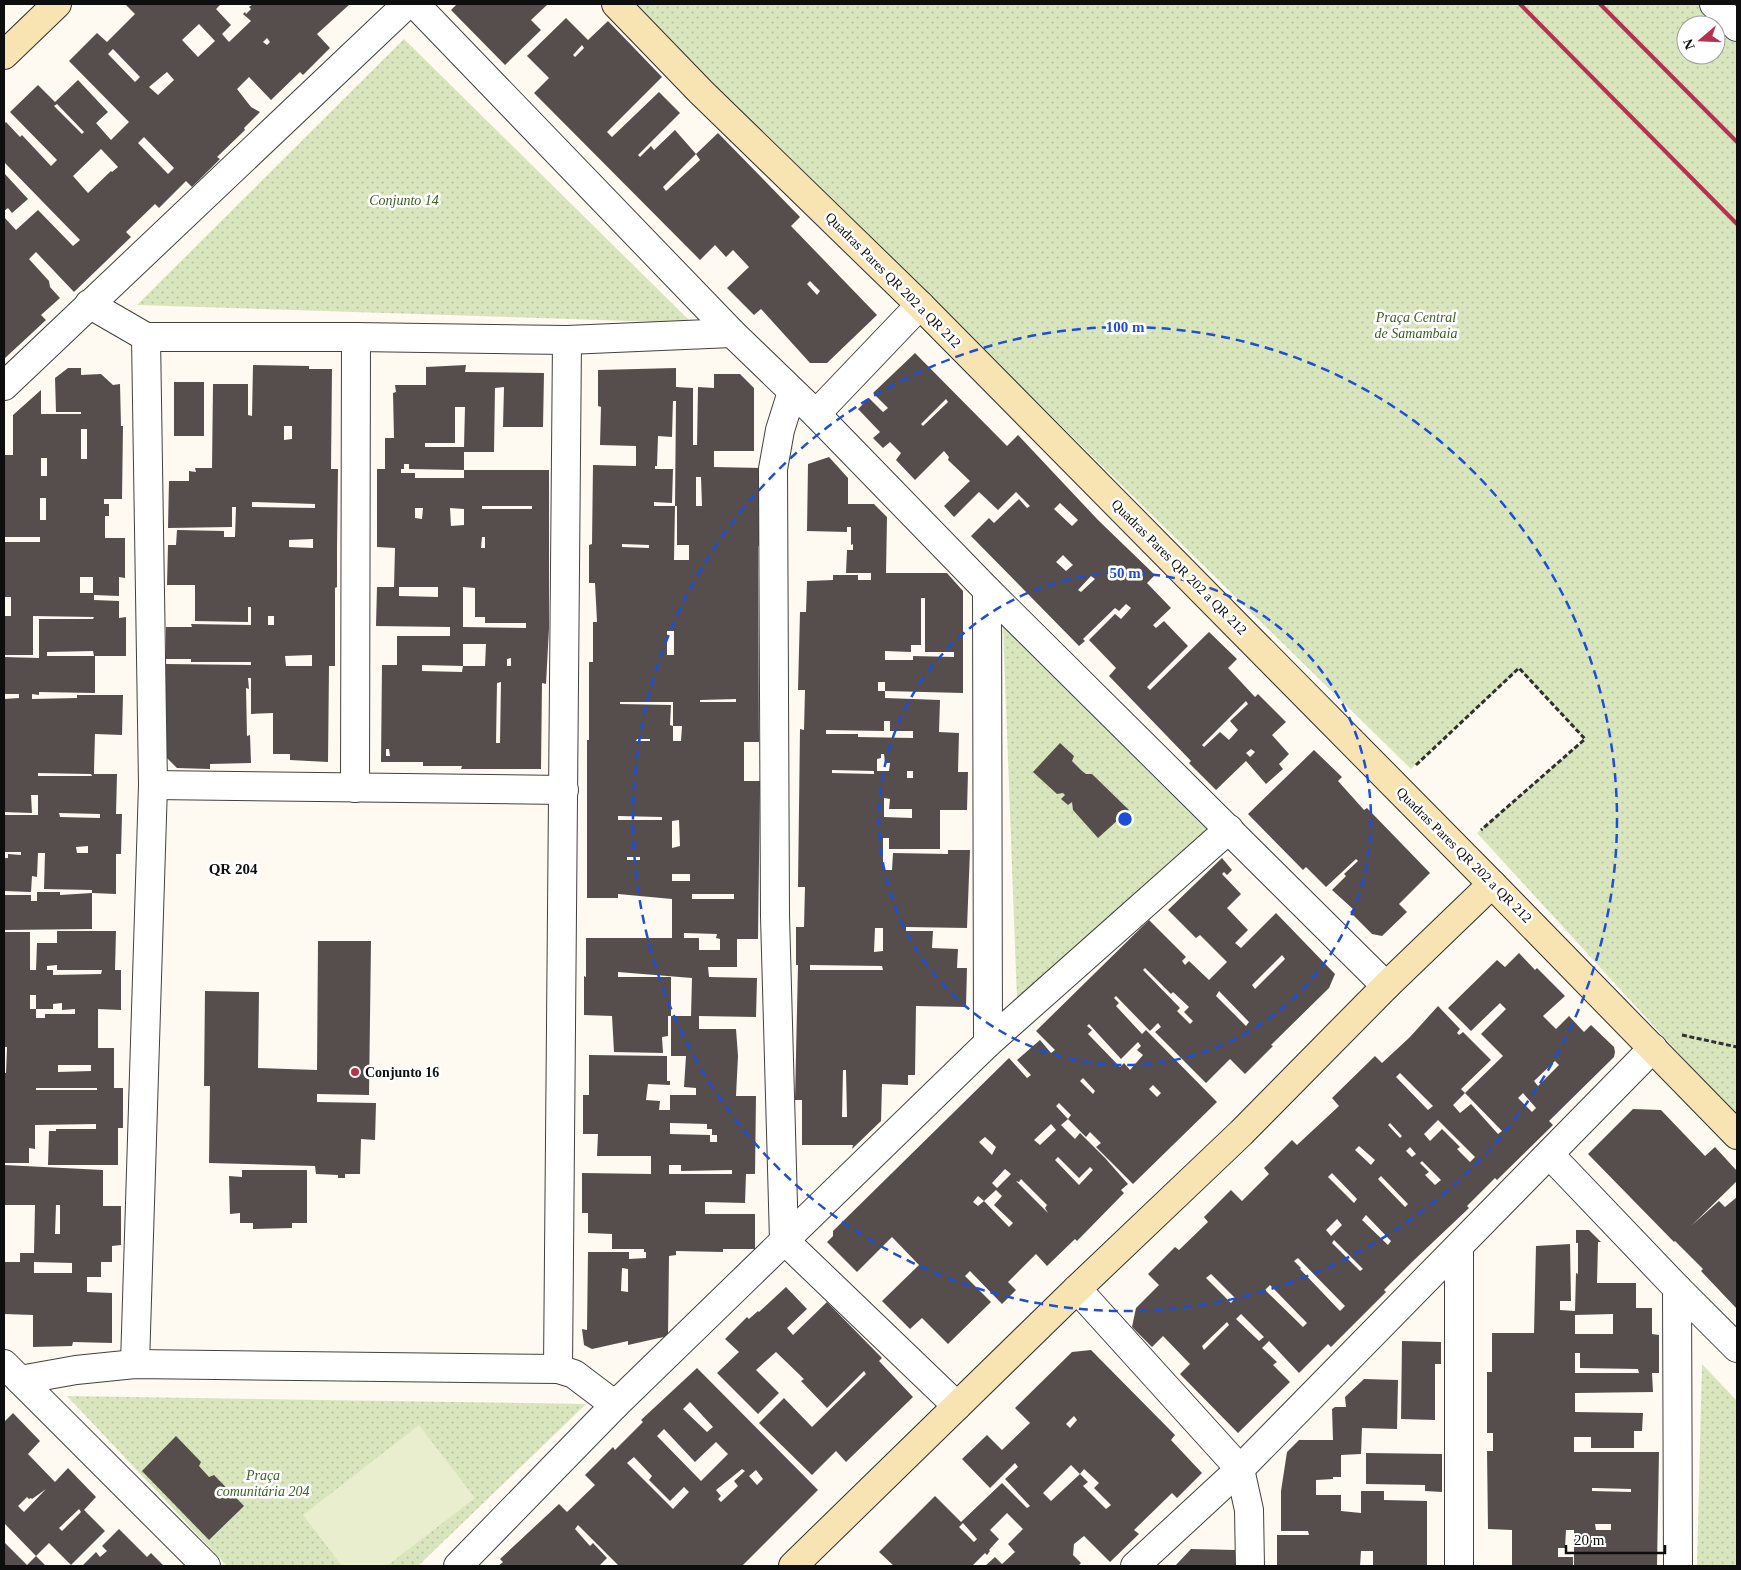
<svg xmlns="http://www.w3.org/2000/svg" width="1741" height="1570" font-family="'Times New Roman',serif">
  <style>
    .park { fill: url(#park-dots); fill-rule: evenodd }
    .pitch { fill: #e8eece }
    .building { fill: #564e4c; fill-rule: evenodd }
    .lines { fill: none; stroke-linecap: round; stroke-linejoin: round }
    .street-casing { stroke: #414141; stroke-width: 30 }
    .secondary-casing { stroke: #303030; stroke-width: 30 }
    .path { stroke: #303030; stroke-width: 3; stroke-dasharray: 5 2.5; stroke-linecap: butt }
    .street { stroke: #fff; stroke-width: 28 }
    .secondary { stroke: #f8e4b2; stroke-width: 28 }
    .rail { stroke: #b3324e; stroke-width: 4 }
    .ring { fill: none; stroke: #1d4ed8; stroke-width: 2.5; stroke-dasharray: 9 6 }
    .poi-dot { fill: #b3324e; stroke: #fff; stroke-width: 2 }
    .labels { text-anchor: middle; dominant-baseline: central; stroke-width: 5; stroke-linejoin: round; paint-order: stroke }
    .park-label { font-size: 14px; font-style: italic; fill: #3b6124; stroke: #fff }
    .street-label { font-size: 14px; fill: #0e0e0e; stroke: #fff }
    .poi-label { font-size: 14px; font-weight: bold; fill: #0e0e0e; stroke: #fff; text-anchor: start }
    .neighbourhood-label { font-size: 15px; font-weight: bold; fill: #0e0e0e; stroke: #fff }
    .centre { fill: #1d4ed8; stroke: #fff; stroke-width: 2.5 }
    .ring-label { font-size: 15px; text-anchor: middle; font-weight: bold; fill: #1d4ed8; stroke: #fff; stroke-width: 5; stroke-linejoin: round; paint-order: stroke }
  </style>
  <defs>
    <pattern id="park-dots" width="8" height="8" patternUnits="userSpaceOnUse" patternTransform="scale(1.25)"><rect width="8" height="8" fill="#d9e6bd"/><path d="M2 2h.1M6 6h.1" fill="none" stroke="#b9c4a1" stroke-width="1.8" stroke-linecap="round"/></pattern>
  </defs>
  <rect width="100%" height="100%" fill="#fef9f1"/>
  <g class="park">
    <path d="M631 4H1718L1737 23V1117L1477 833 1585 739 1519 669 1411 769ZM1686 25H1716V55H1686Z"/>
    <path d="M404 39 692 323 137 305Z"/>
    <path d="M1003 626 1216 829 1017 1000Z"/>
    <path d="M1702 1364 1737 1401V1566H1697Z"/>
    <path d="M67 1396 586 1404 418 1566H227Z"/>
  </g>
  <path class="pitch" d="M419 1425 475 1498 387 1566H342L303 1515Z"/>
  <g class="building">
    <path d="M125 4H221L216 9 231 25 222 34 229 42 251 21 243 14 245 12 246 14 251 9 249 7 253 4H350L317 34 330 48 303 75 300 72 271 100 249 77 237 89 251 107 260 112 244 128 245 130 217 157 220 159 192 187 186 181 159 208 155 204 126 232 131 237 74 292 36 252 29 259 49 281 50 287 60 298 41 315 46 320 4 359V217L16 230 38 210 73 246 80 240 4 162V124L6 122 20 137 22 135 51 166 57 160 10 112 38 85 55 102 78 80 108 112 96 123 111 140 129 122 69 61 97 33 107 42 135 14ZM199 24 215 41 198 57 182 40ZM267 38 270 42 267 45 263 42ZM113 49 140 77 135 82 108 54ZM167 72 174 80 158 95 149 87ZM57 104 84 132 82 134 54 106ZM144 137 174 168 168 174 138 143ZM101 149 118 167 112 172 111 171 88 193 73 176Z"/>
    <path d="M457 4H548L531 20 541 30 505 65 451 10Z"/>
    <path d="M566 18 588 40 608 21 662 77 607 132 612 137 659 92 680 113 638 155 640 157 651 146 654 150 675 130 696 154 718 133 800 217 791 226 877 315 827 363H810L761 309 754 315 727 288 749 267 733 250 726 257 715 245 700 260 534 93 549 78 527 56ZM582 45 584 48 575 57 573 55ZM696 154 700 160 666 191 663 187ZM810 281 820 291 817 295 807 284Z"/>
    <path d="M4 173 28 199 12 213 8 208 4 211Z"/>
    <path d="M915 353 1007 446 1018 435 1098 520 1155 575 1147 583 1171 608 1153 625 1156 628 1164 621 1188 646 1147 687 1150 690 1209 632 1237 659 1228 668 1255 697 1258 694 1286 722 1272 735 1289 754 1279 764 1283 769 1266 784 1246 761 1216 790 1189 763 1191 761 1109 676 1116 668 1089 640 1115 614 1121 619 1131 608 1126 604 1119 611 1115 608 1083 639 1085 641 1079 646 971 536 989 518 994 523 1019 499 1027 508 1030 506 1016 492 998 510 979 492 954 517 944 506 970 481 948 460 949 457 944 451 915 480 896 460 901 453 890 442 883 448 873 438 880 432 858 409 869 398 883 412 888 408 873 393ZM946 399 948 402 923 426 921 424ZM1060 503 1078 520 1072 526 1054 509ZM1063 555 1073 565 1066 571 1056 562ZM1091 576 1095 579 1081 592 1078 590ZM1246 701 1248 704 1230 721 1238 730 1229 740 1220 732 1204 747 1202 745ZM1251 749 1255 752 1250 757 1246 753Z"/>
    <path d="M253 365 309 366V369H332L331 469H338L337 548V587L335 588V666H329L328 762 290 760V754H273V713L251 714V678H248L249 689 246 688 247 736 250 735 251 763 210 764V769L177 768 166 757V664L251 665V662H191V659H166V627H192L191 624 251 625V607H248V622L195 621V585H167L168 545H176L177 530 224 531V537H235L236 507H232V527L168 528 169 481H189V471L196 472 195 468H212L213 384H248V415L252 416ZM284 426H292V439L284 440ZM252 502 315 504V508L252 507ZM313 539V548L289 547V540ZM268 616H274V625H268ZM312 655V666H286L285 656Z"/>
    <path d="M466 365 465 372 544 373 543 427H503L504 387 495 388 494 452H464V470H549V628L546 684 542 683 541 769H461L462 766H423V762H381L382 665H397V636H450V627L376 626 377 587H394L395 548 377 547V469H385V438H394L393 393 396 392 395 385H426V367ZM455 407H465L464 447H425V443H455ZM404 464H409V469L464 470V478H415V473H401V469H404ZM482 506H532V509H482ZM415 508H423L422 519 415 518ZM450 508 464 509V525L451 526ZM482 537H485V548H481ZM399 587H438V597L399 596ZM463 587 475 588V617H485V623H526V628L463 627ZM463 644H486L485 666H463ZM511 658V666H507V659ZM422 665 463 666 462 672 422 671ZM501 682 500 743H496L497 683ZM386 749H389L390 756H386Z"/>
    <path d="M68 368H81V375L101 374 113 385 120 384 121 426H123L122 499H104V504H109V516H105V538H125V578L119 577V596L94 595V600L119 601V618L126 617V656H95V693L39 692V695L32 694V699L77 698V695H123L122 735 95 734 94 770V774H117L116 814H122L121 854H116V894L92 893V929L4 930V895H31V901H37V892H60V895L92 893V890L44 889 45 853H38L37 877 32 876 31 892 4 891V858H8V854L21 855V852H4V815H38V795H31L32 813 4 812V699L19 698V694H4V657L39 658V619H93L94 617 33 616V655H4V616H11V597H4V542H40V537H4V455H13V415L41 390V414H81V412H56L55 378ZM81 429H87V459H81ZM41 458H47V476H41ZM40 498H46V520H40ZM80 577H93V593H80ZM93 651 94 656H47V652ZM38 773 91 774 92 776H38ZM59 813 100 814V818L60 817ZM88 846V853H77L76 847Z"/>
    <path d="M676 368V387L693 388V445H697L698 387 714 388V374H740L754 388V451H714V467L761 468V546H758L759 742H744V781H760L758 939H737V967H708L709 977 757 978 756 1017 699 1016V1029H736L738 1056 736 1096H756L755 1174H746L745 1203 705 1202V1214H755V1249H723V1252L676 1251V1255L669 1256 668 1336 628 1345V1341L592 1349 584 1345 582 1329 587 1330 588 1252H629V1259L646 1258V1252H644V1249H612V1234L588 1233V1213H582V1173L651 1174V1156H597L598 1134H583V1095H589V1055L667 1056V1081H670V1085L648 1084 646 1100 660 1101 659 1110H670V1095H696V1088L684 1087 686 1056H671V1016H668V1036L662 1037 663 1053 614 1052 612 1016 584 1015V976L586 977V938H672V899L618 894V898H587V740H589V662H593V622H597L595 583H589V545L592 544 593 465 636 466V446L600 445 601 407 598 406V370ZM673 401H676L675 506H654V502L672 503 673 469H655V466H657L658 436 672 437ZM696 477H701L702 506H696ZM675 506H677V545H689V560H674ZM622 544 649 545V548L622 547ZM667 631H674V655H667ZM736 699V702H700V700ZM620 702H673V726L670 725 671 705 620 704ZM673 726H682L681 741H673ZM637 739H650V741H636ZM618 816 662 817V820H618ZM679 820 680 846 672 848V821ZM627 857H640V860H627ZM672 874H690V881H672ZM692 894H734V899H692ZM684 933 717 934 716 938 720 939V950H699V938H684ZM618 972 692 978 691 1016H671V977H618ZM670 1123 707 1124V1129H712V1135H717V1142H710V1135L670 1134ZM669 1165H681V1171L732 1170V1174H669ZM622 1268 628 1269V1292L621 1291Z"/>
    <rect x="174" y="382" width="30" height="54"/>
    <path d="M829 457 848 478V504H874L887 517 886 573H947L963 591V693L885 691V682H878V691H885V698L940 700 939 732 959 733 958 772H968L967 810H940V849H889V838H883V870H892L893 853 948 854V850H970L967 928 906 927V931H933L932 948 958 949 957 968H967L966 1007 916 1006 915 1075H908V1085L882 1084 881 1121 852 1149 853 1145H802V1100H795L798 965H796V927H804L805 887H798L800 729 804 730 805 690H798L800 612H806L807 581 833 580V575H858V580H871V573H846L847 550H853V544L851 545V527H847V532L807 531 808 464ZM921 598H925V652H954V657L913 656V660H885V651L911 652V645H921ZM884 721H890V731H913V738L858 737V734H826V730L884 731ZM881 754H884L885 763H890L889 771H877V759L881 758ZM832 770 874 771V774L832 773ZM907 771H913V778H907ZM884 798 890 799 889 809H912V818L884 817ZM875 928H883V951L874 952ZM810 965 882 966 883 970H810ZM843 1070H846L847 1117H842Z"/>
    <path d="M1060 743 1074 756 1072 761 1082 771 1086 774H1092L1129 810 1098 838 1073 810 1072 802 1068 805 1061 799 1065 795 1063 793 1057 794 1033 772Z"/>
    <path d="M1314 750 1342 777 1338 781 1364 810 1367 808 1430 873 1399 904 1407 912 1382 936 1372 934 1350 912 1353 909 1332 890 1346 876 1344 874 1358 861 1356 859 1326 887 1306 867 1303 870 1248 814Z"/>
    <path d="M1222 858 1232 870 1227 875 1224 872 1222 874 1241 894 1227 908 1248 930 1235 943 1241 948 1276 913 1335 974 1329 988 1271 1045 1273 1046 1245 1074 1230 1059 1206 1083 1155 1032 1161 1027 1158 1023 1150 1031 1116 996 1114 998 1119 1003 1116 1006 1142 1034 1146 1030 1217 1102 1133 1184 1096 1147 1101 1143 1090 1132 1086 1137 1068 1119 1071 1115 1059 1103 1056 1106 1068 1119 1061 1125 1075 1139 1080 1133 1105 1158 1128 1184 1121 1190 1124 1193 1077 1241 1075 1239 1047 1266 1036 1254 1008 1282 1016 1290 1002 1304 970 1271 965 1276 991 1302 948 1344 922 1318 910 1329 882 1301 919 1265 892 1237 857 1272 827 1242 833 1236V1231L1009 1058 1027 1078 1031 1075 1017 1060 1040 1040 1051 1053 1055 1050 1036 1031 1149 920 1186 957 1182 961 1185 965 1189 961 1209 980 1227 962 1200 935 1196 938 1168 910ZM1282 955 1285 959 1255 989 1252 985ZM1145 968 1171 994 1173 992 1189 1007 1184 1012 1193 1021 1190 1024 1177 1011 1180 1008 1143 970ZM1219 991 1249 1022 1246 1026 1216 996ZM1089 1024 1121 1059 1138 1042 1141 1046 1137 1050 1143 1055 1130 1070 1124 1063 1120 1067 1088 1034 1092 1030 1087 1026ZM1083 1078 1095 1091 1093 1094 1080 1081ZM1153 1085 1161 1093 1157 1097 1149 1089ZM1051 1124 1056 1130 1040 1145 1034 1140ZM985 1137 996 1147 992 1155 979 1142ZM1058 1157 1079 1178 1090 1167 1093 1170 1079 1185 1055 1160ZM1005 1169 1011 1174 997 1188 992 1183ZM1021 1179 1047 1205 1045 1208 1048 1213 1016 1181 1019 1182ZM996 1190 1002 1196 994 1205 1013 1223 1009 1227 984 1201 978 1206 973 1202 978 1196 984 1201Z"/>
    <path d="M57 931H116L115 970H121V1010L98 1009V1048H114V1088H123V1128H118V1165H48L49 1131H56V1129H96V1124L35 1125V1149L29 1148V1163H4V1073H6L7 1047H4V932H30V970H36L37 943H57ZM57 965V970H102L101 974 53 975V970H47V966ZM30 995H36V1009H53V1004L62 1003V1010L75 1009V1014H45V1018H36V1009H30ZM58 1065H91V1071L58 1072ZM36 1088H97V1090H36Z"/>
    <path d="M318 941H371L369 1095 317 1094V1102L376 1103 375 1140 361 1139 360 1174H345V1178H338V1175L316 1174 315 1166 209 1163 210 1086H204L205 991 259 992 258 1068 317 1070Z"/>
    <path d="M1519 953 1535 970 1537 968 1565 996 1543 1016 1556 1029 1569 1016 1584 1032 1591 1025 1614 1047 1615 1052 1614 1057 1549 1121 1553 1125 1497 1180 1495 1178 1467 1206 1469 1208 1412 1262 1384 1290 1386 1292 1331 1347 1328 1344 1299 1373 1269 1341 1262 1348 1277 1362 1273 1365 1290 1382 1238 1433 1180 1374 1190 1364 1163 1336 1152 1347 1132 1327 1136 1308 1159 1285 1148 1274 1175 1247 1179 1250 1208 1222 1204 1217 1231 1190 1242 1201 1269 1174 1264 1168 1292 1140 1297 1145 1339 1106 1332 1098 1375 1056 1382 1063 1410 1037 1438 1006 1460 1029 1457 1033 1459 1035 1463 1032 1491 1060 1461 1089 1465 1093 1453 1105 1460 1113 1471 1104 1498 1134 1502 1131 1465 1093 1503 1056 1481 1034 1506 1009 1500 1003 1471 1031 1448 1008 1497 960 1505 967ZM1555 1061 1559 1065 1538 1086 1534 1081ZM1400 1073 1433 1106 1428 1110 1396 1077ZM1523 1093 1536 1108 1532 1112 1518 1098ZM1438 1120 1475 1157 1470 1162 1457 1149 1460 1147 1442 1129 1430 1141 1424 1134ZM1390 1123 1402 1136 1400 1138 1388 1125ZM1359 1146 1375 1160 1371 1165 1355 1150ZM1410 1147 1416 1154 1412 1157 1406 1151ZM1422 1161 1441 1180 1435 1185 1425 1175 1429 1172 1420 1163ZM1332 1173 1357 1199 1354 1203 1328 1177ZM1381 1176 1408 1204 1405 1207 1378 1179ZM1366 1215 1391 1241 1388 1245 1362 1220ZM1337 1219 1342 1225 1331 1236 1326 1230ZM1334 1240 1363 1269 1360 1271 1332 1243ZM1298 1258 1345 1306 1340 1311 1300 1269 1301 1268 1294 1261ZM1211 1274 1235 1298 1231 1303 1206 1278ZM1270 1285 1307 1323 1303 1327 1265 1290ZM1241 1314 1264 1337 1259 1341 1236 1319ZM1227 1322 1229 1325 1204 1350 1202 1346Z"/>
    <path d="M1633 1109 1661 1110 1705 1156 1715 1147 1737 1171V1181L1691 1226 1719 1201 1725 1207 1737 1197V1309L1701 1271 1703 1269 1675 1241 1674 1242 1588 1154Z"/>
    <path d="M4 1165 103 1170V1206H121V1245L112 1246V1262H101V1277H87V1292L112 1293V1343L73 1342 72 1346 33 1347V1315L4 1314 5 1262H20V1253H34L35 1205H4ZM56 1205H60V1234H55ZM34 1262 72 1263V1273H34Z"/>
    <path d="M242 1170H307V1223H292V1228L253 1229V1223H240V1213L230 1214 229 1176 242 1177Z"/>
    <path d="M1576 1230H1589L1601 1242H1598L1597 1283H1636V1308H1652V1334L1659 1335V1373H1652L1653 1392 1575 1393V1412L1643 1413 1642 1431H1634V1448H1591V1437H1574V1452H1659L1657 1566H1574V1530H1566L1565 1548H1558V1557H1573V1566H1512V1530L1488 1529 1487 1451H1493V1433H1487V1372H1492V1333H1534L1536 1246 1570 1244 1571 1301H1560V1310L1575 1311 1576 1273 1578 1274V1243H1576ZM1613 1314V1334H1575V1315ZM1575 1353H1580V1368L1638 1369 1639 1373H1575ZM1592 1488H1595L1631 1489V1492L1592 1491ZM1595 1524H1611V1530H1596Z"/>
    <path d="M786 1287 807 1309 787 1328 793 1335 827 1302 882 1358 879 1361 913 1397 846 1462 836 1451 812 1475 759 1423 784 1398 812 1427 866 1374 864 1371 827 1408 801 1381 804 1379 776 1352 756 1370 779 1393 758 1414 717 1373 739 1352 725 1339 747 1317 749 1319 758 1311 759 1312Z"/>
    <path d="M1402 1341 1441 1342V1364H1435V1420L1401 1419Z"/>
    <path d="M1091 1350 1175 1435 1171 1440 1202 1473 1177 1498 1172 1493 1134 1530 1139 1534 1110 1562 1084 1536 1074 1544 1073 1555 1081 1563 1078 1566H985L995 1557 1002 1564 1015 1552 1008 1544 1023 1529 1007 1513 990 1530 999 1539 989 1550 990 1551 987 1555 985 1553 972 1566H894L879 1552 935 1496 961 1522 1002 1483 1027 1508 1030 1506 1005 1479 1018 1467 1015 1463 990 1488 962 1459 987 1435 1002 1450 1030 1423 1015 1408 1072 1352ZM1074 1416 1077 1420 1070 1428 1066 1424ZM1071 1465 1080 1474 1084 1469 1099 1483 1094 1488 1111 1505 1106 1509 1083 1486 1088 1482 1080 1474 1051 1501 1043 1493ZM963 1523 977 1539 974 1542 959 1527Z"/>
    <path d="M697 1368 818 1490 742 1566H619L578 1525 575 1529 590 1546 593 1543 607 1558 599 1566H498L503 1562 500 1559 559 1504 567 1512 595 1485 585 1475 613 1447 615 1450 643 1422 641 1420ZM690 1402 713 1427 707 1432 683 1409ZM664 1429 695 1462 716 1442 728 1454 701 1481 657 1436ZM634 1457 652 1476 649 1480 670 1501 684 1487 689 1492 673 1509 627 1463ZM742 1469 745 1471 734 1481 738 1486 721 1502 718 1499 721 1496 716 1490ZM756 1470 763 1479 757 1485 749 1476Z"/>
    <path d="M1364 1379 1398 1380 1397 1429 1362 1428 1361 1454 1341 1455V1477H1333V1479L1316 1480V1495H1341V1511L1361 1513V1491H1384V1500L1427 1501V1566H1373V1551H1361L1360 1566H1277V1535H1309L1308 1531H1281V1491L1287 1452 1299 1440H1333L1332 1409 1335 1407H1346L1345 1397Z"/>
    <path d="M13 1413 40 1441 28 1454 55 1482 68 1468 96 1497 84 1510 105 1531 71 1565 49 1543 36 1556 4 1523V1422ZM46 1489 24 1512 18 1506 27 1497 29 1499 31 1498 32 1499ZM79 1509 81 1512 62 1531 59 1528Z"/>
    <path d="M176 1436 201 1462 199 1466 209 1477 214 1475 244 1506 209 1540 142 1471Z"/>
    <path d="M1366 1453 1442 1454V1492L1425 1491V1485L1366 1484Z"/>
    <path d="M119 1529 147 1557 151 1553 164 1566H82L96 1552 100 1557 107 1551 102 1546Z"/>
    <path d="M5 1543 27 1565 36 1556 46 1566H4V1545Z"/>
    <path d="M1191 1549 1235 1550V1566H1175Z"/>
  </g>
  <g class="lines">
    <g class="street-casing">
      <g id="street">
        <path d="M415 4 732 333 816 414 987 590 1386 986"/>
        <path d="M1714 4 1737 27"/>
        <path d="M89 304 146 337H356L567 340 732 333"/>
        <path d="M567 340 558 1369 574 1374 615 1405"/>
        <path d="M4 386 407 4"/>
        <path d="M792 392 780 430 773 469 775 916 784 1240 957 1406"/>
        <path d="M816 414 920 305"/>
        <path d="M153 785 564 790"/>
        <path d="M355 788 356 337"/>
        <path d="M988 1043 1229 829"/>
        <path d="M1550 1155 1677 1288 1737 1348"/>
        <path d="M1459 1248V1566"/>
        <path d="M1677 1288 1678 1566"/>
        <path d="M1077 1289 1240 1469 1249 1510 1250 1566"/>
        <path d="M4 1364 206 1566"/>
        <path d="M135 1364 153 785 146 337"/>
        <path d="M20 1380 76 1370 135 1364 558 1369"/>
        <path d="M458 1566 615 1405 988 1043 987 590"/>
        <path d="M1135 1566 1240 1469 1653 1048"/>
      </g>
    </g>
    <g class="secondary-casing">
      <g id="secondary">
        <path d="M616 4 701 92 920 305 1492 884 1737 1135"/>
        <path d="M4 55 57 4"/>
        <path d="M793 1566 1077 1289 1241 1133 1386 986 1492 884"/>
      </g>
    </g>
    <g class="path">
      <path d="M1416 765 1519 668 1585 739 1481 830"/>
      <path d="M1682 1035 1737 1047"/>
    </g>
    <use href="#street" class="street"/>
    <use href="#secondary" class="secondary"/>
    <g class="rail">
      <path d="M1520 4 1737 224"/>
      <path d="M1600 4 1737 142"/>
    </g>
  </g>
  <g class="ring">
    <circle cx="1125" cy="819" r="246"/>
    <circle cx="1125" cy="819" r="492"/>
  </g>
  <circle class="poi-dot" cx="355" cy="1072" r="5"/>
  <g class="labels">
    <g class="park-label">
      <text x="404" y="200">Conjunto 14</text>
      <text x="1416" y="317">Praça Central<tspan x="1416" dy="16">de Samambaia</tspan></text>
      <text x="263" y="1475">Praça<tspan x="263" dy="16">comunitária 204</tspan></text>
    </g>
    <g class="street-label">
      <text transform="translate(893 280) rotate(45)">Quadras Pares QR 202 a QR 212</text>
      <text transform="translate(1179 567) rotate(45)">Quadras Pares QR 202 a QR 212</text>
      <text transform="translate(1464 855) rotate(45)">Quadras Pares QR 202 a QR 212</text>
    </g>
    <g class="poi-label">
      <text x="365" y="1072">Conjunto 16</text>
    </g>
    <g class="neighbourhood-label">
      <text x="233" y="869">QR 204</text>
    </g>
  </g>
  <circle cx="1125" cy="819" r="8" class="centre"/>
  <g class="ring-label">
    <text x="1125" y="332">100 m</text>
    <text x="1125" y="578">50 m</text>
  </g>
  <rect width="1741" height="1570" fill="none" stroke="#0e0e0e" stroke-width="10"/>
  <g transform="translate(1701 40) rotate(251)"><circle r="24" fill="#ffffff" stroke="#9f9f9f"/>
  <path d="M0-4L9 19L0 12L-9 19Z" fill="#b3324e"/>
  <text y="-8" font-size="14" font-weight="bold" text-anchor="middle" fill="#0e0e0e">N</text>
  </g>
  <path d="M1566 1545v8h99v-8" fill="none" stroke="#0e0e0e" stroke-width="2.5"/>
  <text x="1574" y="1545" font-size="15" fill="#0e0e0e" stroke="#ffffff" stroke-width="4" paint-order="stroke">20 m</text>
</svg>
